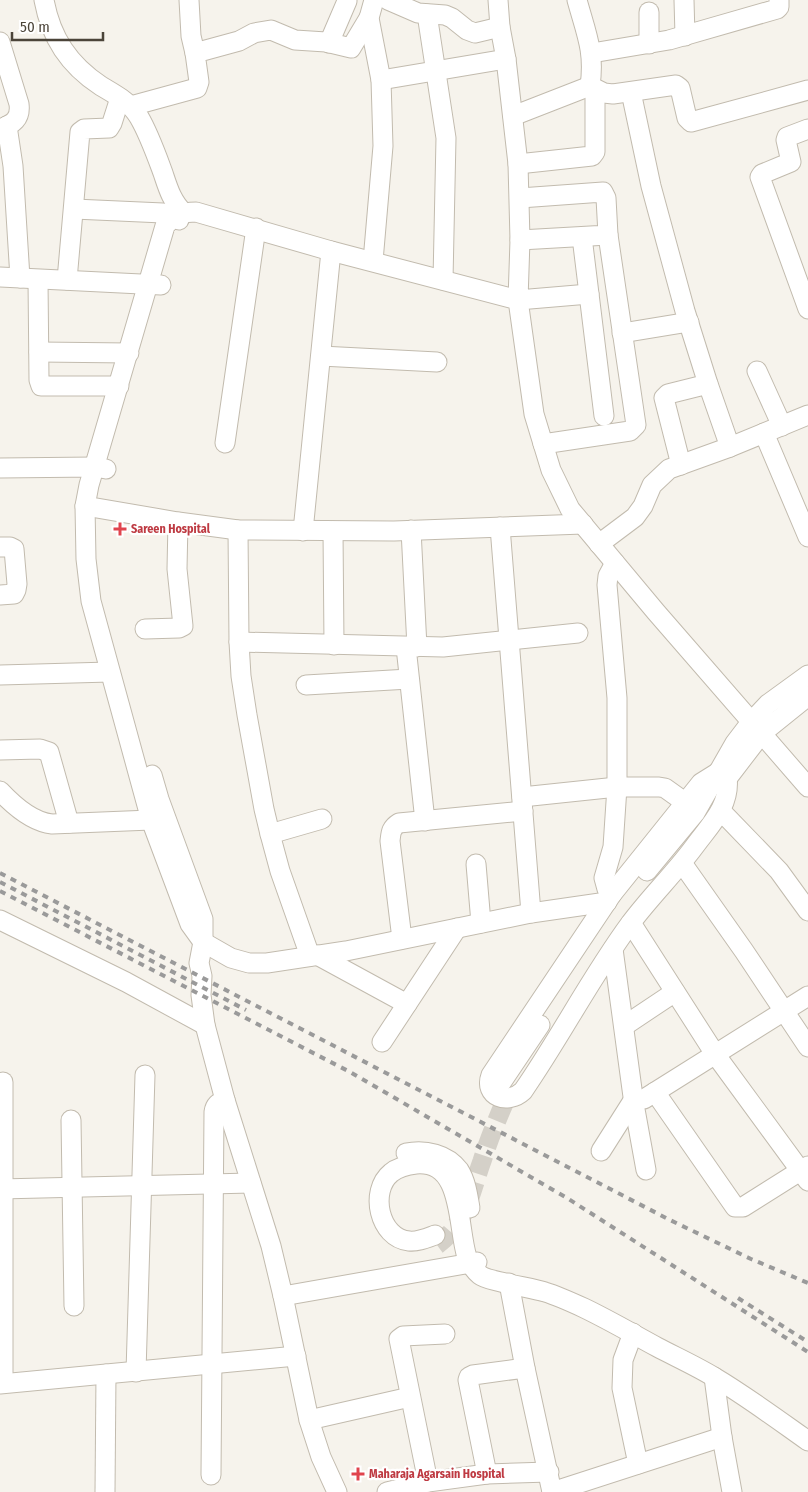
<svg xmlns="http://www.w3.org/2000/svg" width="808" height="1492" font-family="'Fira Sans Condensed',sans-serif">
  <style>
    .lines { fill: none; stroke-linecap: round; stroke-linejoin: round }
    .minor-tunnel { stroke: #d4d0c8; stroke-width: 19; stroke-dasharray: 19 9; stroke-linecap: butt }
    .minor-casing { stroke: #c2bbae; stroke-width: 21 }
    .minor { stroke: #fff; stroke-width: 19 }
    .rail { stroke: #9a9a9a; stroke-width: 4; stroke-dasharray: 6 6; stroke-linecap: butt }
    .health-dot { fill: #e0444e; stroke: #fff; stroke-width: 2 }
    .labels { text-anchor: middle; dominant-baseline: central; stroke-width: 4.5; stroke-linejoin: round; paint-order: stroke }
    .health-label { font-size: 12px; font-weight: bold; fill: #be3a42; stroke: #fff; text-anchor: start }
  </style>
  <rect width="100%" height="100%" fill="#f6f3ec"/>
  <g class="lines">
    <path class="minor-tunnel" d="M437 1245C467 1223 470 1194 482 1161 490 1136 500 1112 511 1088"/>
    <g class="minor-casing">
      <g id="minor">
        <path d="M44 0C51 38 69 65 101 86 116 95 130 102 139 117 149 134 156 154 163 173 168 188 172 202 184 213"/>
        <path d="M189 0 191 36 195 53"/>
        <path d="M388 0 418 13 445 15 452 18 467 30 475 33 500 27"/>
        <path d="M498 0 500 27 506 59 518 164 520 240 518 300 589 294"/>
        <path d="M577 0C586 33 595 51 590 86"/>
        <path d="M684 0 685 36"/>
        <path d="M649 12V44"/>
        <path d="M427 14 446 138 443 280"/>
        <path d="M0 42 19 104C21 119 13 124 0 129"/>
        <path d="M329 43 347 1"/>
        <path d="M592 53 669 40 777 9 779 7V0"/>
        <path d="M381 80 506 59"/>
        <path d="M631 92 651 186 685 311 708 384 730 447"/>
        <path d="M131 106 197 88 199 82 195 53 239 41 254 33 271 30 295 40 326 42 351 48 369 18"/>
        <path d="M513 116 590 86 604 93 613 94 676 85 680 88 687 118 691 122 808 90"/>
        <path d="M7 126 13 166 20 278"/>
        <path d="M808 129 787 137 786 140 791 162 762 174 760 177 808 309"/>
        <path d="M518 164 592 156 595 152V90"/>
        <path d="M520 198 603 192 606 198 608 235 520 240"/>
        <path d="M74 209 163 213 175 217 179 220"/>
        <path d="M582 237 604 416"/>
        <path d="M373 261 383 146 381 80 369 18 374 0"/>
        <path d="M0 277 161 285"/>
        <path d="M38 280 39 380 41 386H119"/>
        <path d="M67 280 80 132 84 129 109 128 112 123 120 98"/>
        <path d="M622 333 689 322"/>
        <path d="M39 352 129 353"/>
        <path d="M321 356 437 362"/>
        <path d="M757 371 782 426"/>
        <path d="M764 433 808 537"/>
        <path d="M225 443 256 228"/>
        <path d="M543 444 630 431 636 425 608 235"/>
        <path d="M681 465 664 398 668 394 708 384"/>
        <path d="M0 468 95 467 106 469"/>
        <path d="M85 506 178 522 238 530 394 531 583 524"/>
        <path d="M500 527 531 913"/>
        <path d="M238 530 239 642 241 676 247 715 264 809 270 834 280 871 310 956"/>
        <path d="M411 530 417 647"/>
        <path d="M303 531 331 251"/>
        <path d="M333 531 334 645"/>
        <path d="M599 544 635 517 643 506 652 485 669 469 730 447 808 415"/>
        <path d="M0 547H10L14 549 17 584 16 590 14 594 0 595"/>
        <path d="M145 629 179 628 183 626 177 569 178 522"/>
        <path d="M239 642 443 647 578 633"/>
        <path d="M406 647 425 821"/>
        <path d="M0 675 110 672"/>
        <path d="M306 685 409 679"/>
        <path d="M0 750 40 749 49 752 69 823"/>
        <path d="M717 773 727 777C731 806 709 826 694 847 674 874 650 897 630 924 591 977 561 1036 523 1091 508 1105 483 1097 491 1075L612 894 701 783Z"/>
        <path d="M152 775 159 799 203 919V942L199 963 202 976 201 995 205 1025 225 1100 271 1246 283 1296 309 1420 321 1457 337 1492"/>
        <path d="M726 780 762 733 808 696"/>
        <path d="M0 791C14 806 32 822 52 824L151 820"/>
        <path d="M522 797 617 787H659L665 788 686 803"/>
        <path d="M721 811 779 871 808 911"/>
        <path d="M270 834 322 819"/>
        <path d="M682 863 744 951 808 1047"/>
        <path d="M476 864 481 923"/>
        <path d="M647 871 695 813 735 743 751 722 768 704 808 675"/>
        <path d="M612 894 607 889 604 878 613 847 617 787V698L607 585 608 576 615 563"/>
        <path d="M607 902 531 913 346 951 267 963H249L231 958 203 942 190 924 151 820 91 601 86 559 85 506 89 485 165 226C172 216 183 212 196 212L331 251 518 300 534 414 551 470 570 509 656 612 808 787"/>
        <path d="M0 920 126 982 205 1025"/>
        <path d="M631 923 715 1054 808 1181"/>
        <path d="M402 939 390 841C391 832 391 828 399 823L523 811"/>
        <path d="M613 949 634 1104 646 1170"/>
        <path d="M317 955 407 1004"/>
        <path d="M624 1026 675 992"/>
        <path d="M382 1042 457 928"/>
        <path d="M3 1082V1383"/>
        <path d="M501 1083 540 1025"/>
        <path d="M655 1092 735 1207H743L808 1166"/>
        <path d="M644 1099 808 996"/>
        <path d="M71 1120 74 1306"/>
        <path d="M601 1151 634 1099"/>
        <path d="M406 1153C425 1149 447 1154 459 1170 466 1181 468 1196 470 1208"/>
        <path d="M0 1189 251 1183"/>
        <path d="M435 1235C427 1238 418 1242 409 1241 379 1238 369 1191 391 1173 398 1167 407 1165 416 1164 464 1160 457 1227 467 1257 469 1263 475 1271 480 1275 487 1281 533 1288 545 1292 558 1296 571 1302 584 1308 609 1320 633 1334 657 1347 676 1357 696 1366 714 1377 746 1396 777 1419 808 1441"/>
        <path d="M509 1283 525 1368 552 1492"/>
        <path d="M283 1296 477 1262"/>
        <path d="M633 1333 623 1360 622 1388 638 1464"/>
        <path d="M136 1372 145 1075"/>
        <path d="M714 1377 722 1437 732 1492"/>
        <path d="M0 1384 296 1356"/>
        <path d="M309 1420 410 1397"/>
        <path d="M487 1474 468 1380 469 1377 473 1375 525 1368"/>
        <path d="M211 1475 214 1112C215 1105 218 1103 225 1100"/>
        <path d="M428 1482 399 1339 403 1336 445 1334"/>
        <path d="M105 1492 106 1374"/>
        <path d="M387 1492 428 1482 487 1474 549 1472"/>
        <path d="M552 1492 722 1437"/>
      </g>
    </g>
    <use href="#minor" class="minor"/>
    <g class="rail">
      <path d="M0 873 670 1220 751 1259 808 1283"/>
      <path d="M0 882 246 1010"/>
      <path d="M0 891 350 1072 567 1198 808 1352"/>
      <path d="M738 1298 808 1342"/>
    </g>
  </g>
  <g class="health-dot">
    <path d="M117.5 521.5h5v5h5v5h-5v5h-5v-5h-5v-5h5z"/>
    <path d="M355.5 1466.5h5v5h5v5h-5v5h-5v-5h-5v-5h5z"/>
  </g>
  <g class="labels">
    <g class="health-label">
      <text x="131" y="529">Sareen Hospital</text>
      <text x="369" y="1474">Maharaja Agarsain Hospital</text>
    </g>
  </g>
  <path d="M12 32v8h91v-8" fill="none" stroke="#4b4439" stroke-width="2.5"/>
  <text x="20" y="32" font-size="15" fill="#4b4439" stroke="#ffffff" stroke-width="4" paint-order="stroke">50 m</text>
</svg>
